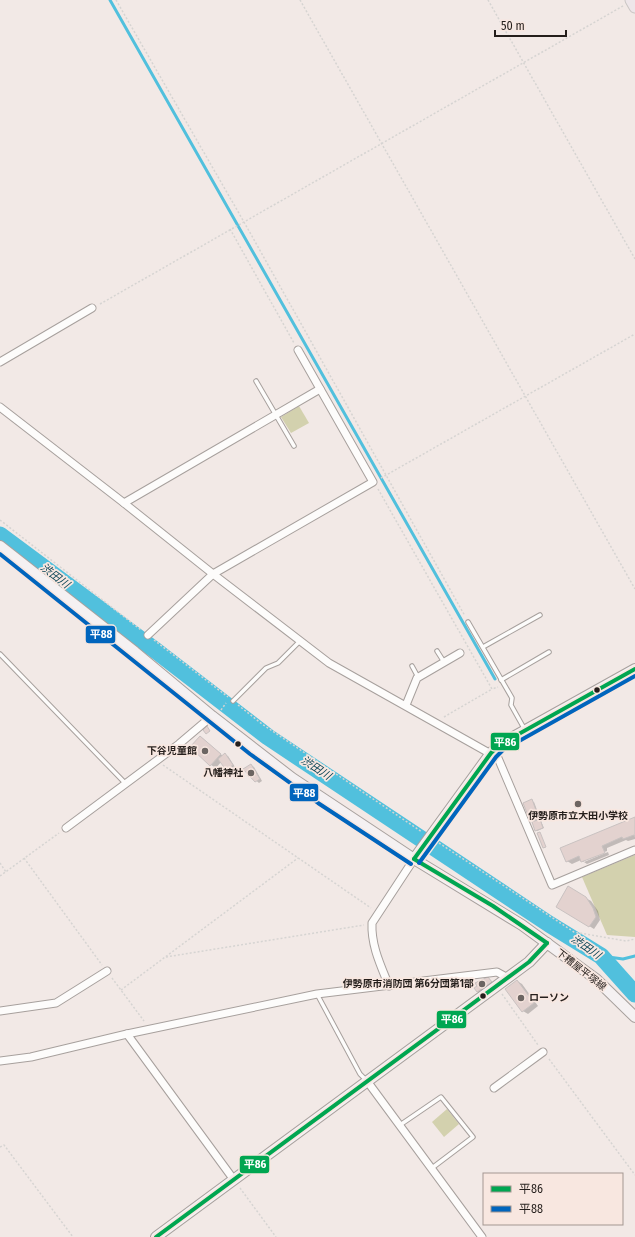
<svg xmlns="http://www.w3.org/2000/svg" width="635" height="1237" font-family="'Fira Sans Condensed','Noto Sans JP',sans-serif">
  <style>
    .green { fill: #d3d1ae }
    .shadow { fill: #0003 }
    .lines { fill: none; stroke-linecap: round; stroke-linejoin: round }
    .stream { stroke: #51c0dd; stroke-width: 3 }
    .river { stroke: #51c0dd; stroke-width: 17 }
    .building { fill: #e3d2cf; stroke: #c9c2c1 }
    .lane-casing { stroke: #a7a09d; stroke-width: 5.5 }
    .street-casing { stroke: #a7a09d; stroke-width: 9 }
    .secondary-casing { stroke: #a7a09d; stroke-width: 12 }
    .primary-casing { stroke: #cac6c4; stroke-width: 13 }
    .path { stroke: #d6d4d2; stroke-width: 1.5; stroke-dasharray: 2 2; stroke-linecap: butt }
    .lane { stroke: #fdfcfb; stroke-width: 3.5 }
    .street { stroke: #fdfcfb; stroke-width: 7 }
    .secondary { stroke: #f5f1f2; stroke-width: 10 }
    .primary { stroke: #eee6e9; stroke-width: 11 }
    .bus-1-casing { stroke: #f8e7e0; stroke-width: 7 }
    .bus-2-casing { stroke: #f8e7e0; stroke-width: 7 }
    .bus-1 { stroke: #00a651; stroke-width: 4 }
    .bus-2 { stroke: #0065bd; stroke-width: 4 }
    .bus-dot { fill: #241e1b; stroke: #f8e7e0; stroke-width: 1.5 }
    .poi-dot { fill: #6c6562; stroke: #f8e7e0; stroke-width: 1.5 }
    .labels { text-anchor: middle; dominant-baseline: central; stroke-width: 3.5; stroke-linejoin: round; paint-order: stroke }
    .poi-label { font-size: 10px; font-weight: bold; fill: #241e1b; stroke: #f8e7e0; text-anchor: end }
    .street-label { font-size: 10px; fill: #241e1b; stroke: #f8e7e0 }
    .water-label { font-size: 11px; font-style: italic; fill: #0d4759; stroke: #f8e7e0 }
    .line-badge { stroke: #f8e7e0; stroke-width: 1.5 }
    .badge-label { font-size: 11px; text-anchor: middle; font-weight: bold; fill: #fff }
  </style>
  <rect width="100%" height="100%" fill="#f2e9e6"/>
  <g class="green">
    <path d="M299 406 309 423 291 433 281 417Z"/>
    <path d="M635 855V937L607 935 582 877Z"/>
    <path d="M447 1109 459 1124 444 1137 432 1122Z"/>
  </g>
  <g class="shadow">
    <path d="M201 737 223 756 225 755 228 756 235 767 229 771 221 762 216 768 211 765Z"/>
    <path d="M251 765 254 767 262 781 259 783 252 777Z"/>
    <path d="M531 801 534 802 540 818 538 819 541 821 544 828 537 831 536 822 531 819Z"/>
    <path d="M635 818V839L628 841 626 840 607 848V851L584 860V862L608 852 609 855 587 864 581 860 572 864 567 861Z"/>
    <path d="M568 888 591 901 598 911 600 920 594 929 558 907Z"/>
    <path d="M489 979 492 983 478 992 476 988 479 986 476 983 480 980 484 981Z"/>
    <path d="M517 981 522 984 538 1006 528 1014 523 1011 507 989Z"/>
  </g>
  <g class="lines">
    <g class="stream">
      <path d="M110 0 495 679"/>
      <path d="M601 956 623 959 635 956"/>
    </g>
    <path class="river" d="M0 535 155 650 268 737 549 924 601 956 635 994"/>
  </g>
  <g class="building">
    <path d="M207 726 210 731 206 734 203 730Z"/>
    <path d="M200 736 221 754 210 766 190 747Z"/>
    <path d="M225 753 233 765 226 770 218 759Z"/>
    <path d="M251 764 260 779 255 782 243 769Z"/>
    <path d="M532 799 538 816 530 820 523 803Z"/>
    <path d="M635 817V837L634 835 623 839 622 837 602 846 605 853 581 862 579 856 566 862 560 848Z"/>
    <path d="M540 819 543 828 535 831 532 822Z"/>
    <path d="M540 832 546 847 543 848 537 833Z"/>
    <path d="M568 886 586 897 593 908 596 917 589 927 556 907Z"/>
    <path d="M488 977 492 982 477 992 474 988 477 986 475 983Z"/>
    <path d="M517 980 534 1003 522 1012 505 989Z"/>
  </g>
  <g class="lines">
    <g class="lane-casing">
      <g id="lane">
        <path d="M256 381 294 446"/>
        <path d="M468 622 512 698 511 705 525 730"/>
        <path d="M483 647 540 615"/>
        <path d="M437 651 444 662"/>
        <path d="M0 654 126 784"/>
        <path d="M412 666 418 677"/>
        <path d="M501 680 549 652"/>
        <path d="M233 701 266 668 278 663 300 641"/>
        <path d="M317 994 360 1074 366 1080"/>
        <path d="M400 1125 441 1097 473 1137 432 1168"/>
      </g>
    </g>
    <g class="street-casing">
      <g id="street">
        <path d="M0 362 92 308"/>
        <path d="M0 407 124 503 213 574 329 663 498 758 552 885 635 850"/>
        <path d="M124 503 320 389"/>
        <path d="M148 635 213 574 373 482 298 350"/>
        <path d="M406 705 417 678 460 653"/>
        <path d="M66 828 179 744 212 716"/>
        <path d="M389 986C381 966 371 946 372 923L414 859"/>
        <path d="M0 1011 56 1003 107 971"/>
        <path d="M127 1034 234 1180"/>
        <path d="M0 1061 31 1057 127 1034 317 994 497 972 508 978"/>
        <path d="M367 1081 482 1237"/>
        <path d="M494 1088 543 1052"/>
      </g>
    </g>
    <g class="secondary-casing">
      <g id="secondary">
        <path d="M0 546 135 652 212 716 292 778 414 859 522 925 596 979 635 1017"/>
        <path d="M414 859 491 753 499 745 635 669"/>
        <path d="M156 1237 529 962 547 943"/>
      </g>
    </g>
    <g class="primary-casing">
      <path id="primary" d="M631 0 635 7"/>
    </g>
    <g class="path">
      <path d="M116 0 244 222 465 616"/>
      <path d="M300 0 635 589"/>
      <path d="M488 0 635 259"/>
      <path d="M230 229 294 343"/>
      <path d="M100 304 623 6"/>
      <path d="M381 478 635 334"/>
      <path d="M378 489 492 689 498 687"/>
      <path d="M0 520 141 630"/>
      <path d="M154 640 228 697"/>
      <path d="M238 705 262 724 422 832"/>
      <path d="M221 710 226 703"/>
      <path d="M444 717 492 689"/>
      <path d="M163 765 371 908"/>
      <path d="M439 843 574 932 626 941 635 939"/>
      <path d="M24 858 102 965"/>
      <path d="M0 863 6 872"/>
      <path d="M0 876 59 833"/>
      <path d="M166 957 364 925"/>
      <path d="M112 978 144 1021"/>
      <path d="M121 990 298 858"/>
      <path d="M502 994 538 1045"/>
      <path d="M549 1059 635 1175"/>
      <path d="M0 1147 4 1145 73 1237"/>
      <path d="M240 1188 276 1237"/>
    </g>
    <use href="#lane" class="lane"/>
    <use href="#street" class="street"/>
    <use href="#secondary" class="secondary"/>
    <use href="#primary" class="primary"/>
    <g class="bus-1-casing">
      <g id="bus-1">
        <path d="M414 859 491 753 499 745 635 669"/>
        <path d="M414 859 493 906 547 943"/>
        <path d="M156 1237 529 962 547 943"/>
      </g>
    </g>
    <g class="bus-2-casing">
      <g id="bus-2">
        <path d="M0 554 250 754 318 803 411 864"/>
        <path d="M419 863 496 757 503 750 635 676"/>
      </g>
    </g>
    <use href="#bus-1" class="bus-1"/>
    <use href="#bus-2" class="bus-2"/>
  </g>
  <g class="bus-dot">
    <circle cx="597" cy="690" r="3.5"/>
    <circle cx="238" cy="744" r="3.5"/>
    <circle cx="483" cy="996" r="3.5"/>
  </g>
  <g class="poi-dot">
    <circle cx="205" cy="751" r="4"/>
    <circle cx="251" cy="773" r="4"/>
    <circle cx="578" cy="804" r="4"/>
    <circle cx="482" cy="984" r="4"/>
    <circle cx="521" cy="998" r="4"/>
  </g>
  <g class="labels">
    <g class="poi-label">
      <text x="197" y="751">下谷児童館</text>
      <text x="243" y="773">八幡神社</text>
      <text x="578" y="816" text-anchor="middle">伊勢原市立大田小学校</text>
      <text x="474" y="984">伊勢原市消防団 第6分団第1部</text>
      <text x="529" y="998" text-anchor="start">ローソン</text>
    </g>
    <g class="street-label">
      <text transform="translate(581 970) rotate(38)">下糟屋平塚線</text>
    </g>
    <g class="water-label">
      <text transform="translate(55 576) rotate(37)">渋田川</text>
      <text transform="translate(316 768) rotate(33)">渋田川</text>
      <text transform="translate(586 947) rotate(35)">渋田川</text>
    </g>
  </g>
  <g class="line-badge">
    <rect x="85" y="625" width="31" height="19" rx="4" fill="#0065bd"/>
    <rect x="490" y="732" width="30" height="19" rx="4" fill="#00a651"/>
    <rect x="289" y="783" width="30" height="19" rx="4" fill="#0065bd"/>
    <rect x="436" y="1010" width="31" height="19" rx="4" fill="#00a651"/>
    <rect x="239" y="1155" width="31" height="19" rx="4" fill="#00a651"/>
  </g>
  <g class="badge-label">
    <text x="101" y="638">平88</text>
    <text x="505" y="746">平86</text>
    <text x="304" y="797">平88</text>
    <text x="452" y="1023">平86</text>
    <text x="255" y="1168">平86</text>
  </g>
  <rect x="483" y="1173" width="140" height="52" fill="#f8e7e0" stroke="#a39791"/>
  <rect x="491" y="1186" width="20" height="6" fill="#00a651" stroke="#a39791"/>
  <text x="519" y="1193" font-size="12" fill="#241e1b">平86</text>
  <rect x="491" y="1206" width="20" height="6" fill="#0065bd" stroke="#a39791"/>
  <text x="519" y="1213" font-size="12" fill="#241e1b">平88</text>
  <path d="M495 30v6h71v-6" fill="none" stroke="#241e1b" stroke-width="2"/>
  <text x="501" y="30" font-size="12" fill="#241e1b" stroke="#f8e7e0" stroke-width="3" paint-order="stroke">50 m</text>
</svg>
